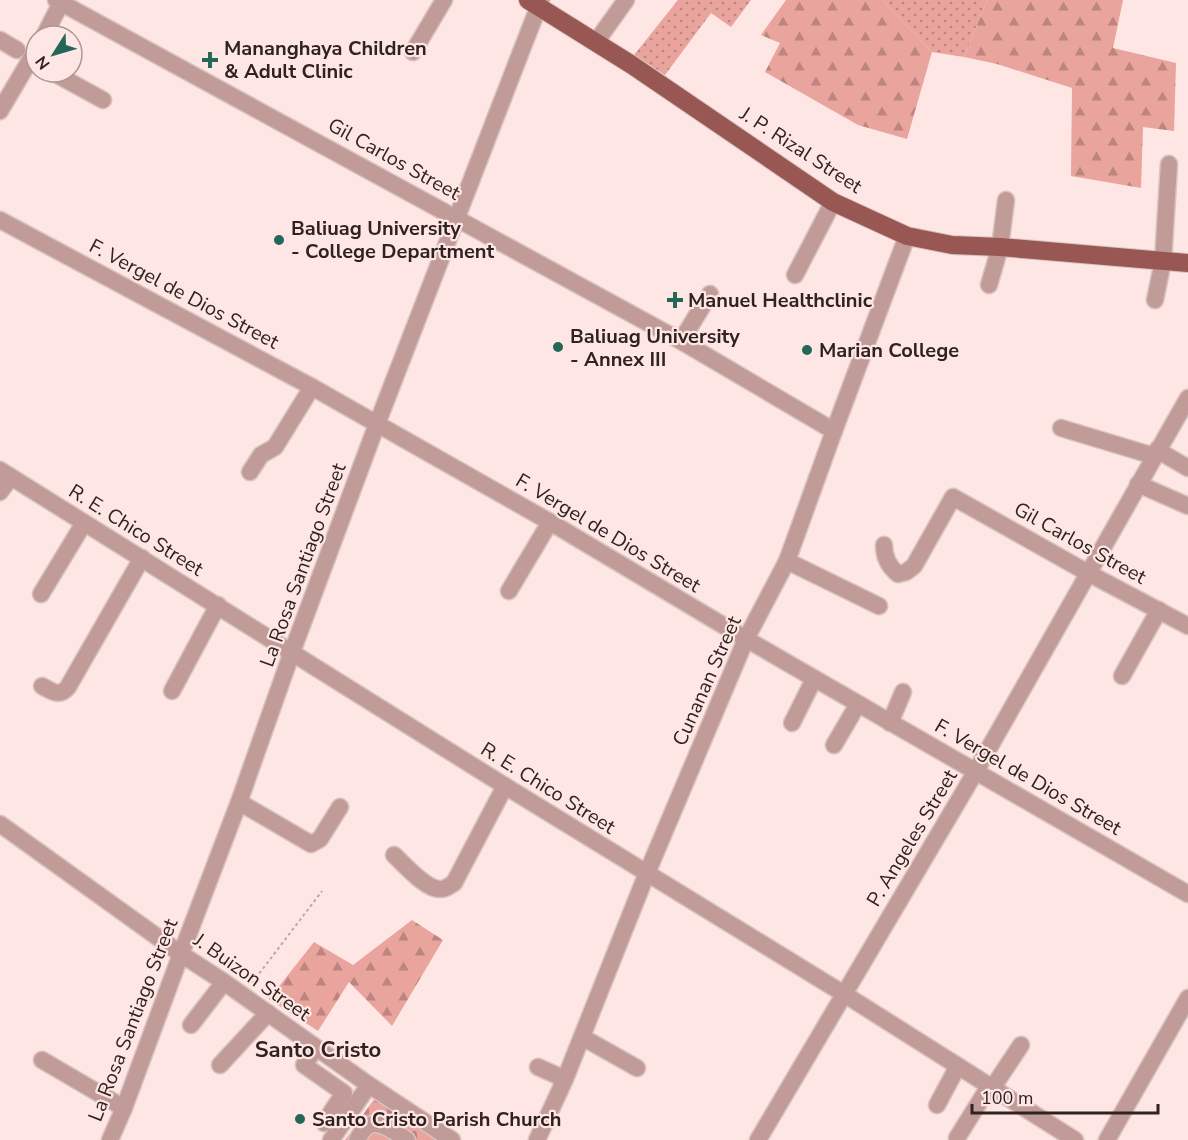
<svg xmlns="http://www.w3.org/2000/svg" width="1188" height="1140" font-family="'Nunito Sans',sans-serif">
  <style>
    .grass { fill: url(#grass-dots) }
    .forest { fill: url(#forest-firs) }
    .cemetery { fill: url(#cemetery-stones) }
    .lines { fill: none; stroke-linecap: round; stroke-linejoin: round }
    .minor-casing { stroke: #d8c3c0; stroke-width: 19 }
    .major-casing { stroke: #d8c3c0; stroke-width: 20 }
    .path { stroke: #bca8a6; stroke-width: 2; stroke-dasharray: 3 3; stroke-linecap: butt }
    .minor { stroke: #c19b98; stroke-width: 16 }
    .major { stroke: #985753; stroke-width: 18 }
    .poi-dot { fill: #246758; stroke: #fde6e3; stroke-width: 2 }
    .labels { text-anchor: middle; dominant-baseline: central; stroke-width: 4.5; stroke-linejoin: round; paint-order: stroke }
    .poi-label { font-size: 20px; font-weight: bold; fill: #302221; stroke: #fde6e3; text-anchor: start }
    .street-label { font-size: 20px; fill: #302221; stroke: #fde6e3 }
    .quarter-label { font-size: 22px; font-weight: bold; fill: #302221; stroke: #fde6e3 }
  </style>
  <defs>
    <pattern id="grass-dots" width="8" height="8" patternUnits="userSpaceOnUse" patternTransform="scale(1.5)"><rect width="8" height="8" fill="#e9a49d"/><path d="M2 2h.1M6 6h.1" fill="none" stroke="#bd8580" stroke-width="1.8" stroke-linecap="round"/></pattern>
    <pattern id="forest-firs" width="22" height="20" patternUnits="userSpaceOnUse" patternTransform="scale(1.5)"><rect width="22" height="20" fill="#e9a49d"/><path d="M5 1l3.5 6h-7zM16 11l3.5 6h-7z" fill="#bd8580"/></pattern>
    <pattern id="cemetery-stones" width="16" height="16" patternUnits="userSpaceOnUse" patternTransform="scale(1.5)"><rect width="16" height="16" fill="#e9a49d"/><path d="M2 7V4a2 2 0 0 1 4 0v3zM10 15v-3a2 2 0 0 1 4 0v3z" fill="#bd8580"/></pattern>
  </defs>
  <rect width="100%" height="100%" fill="#fde6e3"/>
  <g class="grass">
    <path d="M678 0H751L731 27 711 13 665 75 634 55Z"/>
    <path d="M882 0H987L964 57 932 52Z"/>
  </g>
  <g class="forest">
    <path d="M786 0H882L932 52 907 139 858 125 765 72 780 43 761 35Z"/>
    <path d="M987 0H1123L1113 48 1176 63 1174 131 1143 127 1141 188 1071 176 1072 88 997 64 964 57Z"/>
    <path d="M412 920 443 940 392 1026 349 982 318 1031 269 999 314 942 353 965Z"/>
  </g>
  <path class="cemetery" d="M377 1095 444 1140H345Z"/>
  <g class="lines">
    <g class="minor-casing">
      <g id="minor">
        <path d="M56 0 681 341 834 431"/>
        <path d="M44 36 61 3"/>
        <path d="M0 40 17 50"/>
        <path d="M596 42 626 0"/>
        <path d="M413 52 444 0"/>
        <path d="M52 72 103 100"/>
        <path d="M0 111 36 50"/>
        <path d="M0 220 312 387 550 522 746 639 1188 894"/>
        <path d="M795 275 833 202"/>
        <path d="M989 285 1000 247 1006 200"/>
        <path d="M1155 300 1163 261 1169 164"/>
        <path d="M681 341 710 294"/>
        <path d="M1061 428 1154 456"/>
        <path d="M1157 450 1188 468"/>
        <path d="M0 470 505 786 844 994 1075 1140"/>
        <path d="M250 472 261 455 275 447 312 387"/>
        <path d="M1138 484 1188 506"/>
        <path d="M0 492 11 477"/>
        <path d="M884 545C884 557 888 566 898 574L906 572 914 566 953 497 1088 573 1188 626"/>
        <path d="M787 561 879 606"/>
        <path d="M509 591 550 522"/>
        <path d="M41 594 84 523"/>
        <path d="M1122 676 1159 610"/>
        <path d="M42 686C52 691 59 698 68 687L142 558"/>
        <path d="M172 691 218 605"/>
        <path d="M792 723 814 679"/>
        <path d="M890 723 903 692"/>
        <path d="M834 745 858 704"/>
        <path d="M239 802 311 844 320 839 340 807"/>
        <path d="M0 824 181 954 224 982 369 1085 452 1140"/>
        <path d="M394 855C405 865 426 890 441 889 446 889 450 885 454 883L505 786"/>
        <path d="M191 1025 224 982"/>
        <path d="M582 1037 637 1068"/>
        <path d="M316 1048 304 1065 344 1093 324 1123"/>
        <path d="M42 1060 124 1108"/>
        <path d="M220 1065 268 1013"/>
        <path d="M538 1067 565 1079"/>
        <path d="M993 1087 1021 1045"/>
        <path d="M937 1105 958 1066"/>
        <path d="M957 1138 990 1085"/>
        <path d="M110 1140 124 1108 181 954 239 802 292 652 377 424 541 0"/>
        <path d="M331 1140 369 1085"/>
        <path d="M357 1140C360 1135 364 1127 370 1125 382 1120 397 1134 407 1140"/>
        <path d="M537 1140 565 1079 647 873 746 639 787 561 834 431 907 236"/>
        <path d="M758 1140 976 771 1188 398"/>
        <path d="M1107 1140 1188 998"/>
      </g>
    </g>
    <g class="major-casing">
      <path id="major" d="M528 0 632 65 833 202 907 236 952 245 1000 247 1188 263"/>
    </g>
    <path class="path" d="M252 983 322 891"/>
    <use href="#minor" class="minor"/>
    <use href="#major" class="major"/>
  </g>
  <g class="poi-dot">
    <path d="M207 51h6v6h6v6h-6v6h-6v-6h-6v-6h6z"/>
    <circle cx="279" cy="240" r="6"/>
    <path d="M672 291h6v6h6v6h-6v6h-6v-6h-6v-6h6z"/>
    <circle cx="558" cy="347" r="6"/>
    <circle cx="807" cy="350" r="6"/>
    <circle cx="300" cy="1119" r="6"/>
  </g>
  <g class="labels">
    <g class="poi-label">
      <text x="224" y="48">Mananghaya Children<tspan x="224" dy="23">&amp; Adult Clinic</tspan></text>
      <text x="291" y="228">Baliuag University<tspan x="291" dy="23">- College Department</tspan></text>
      <text x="688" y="300">Manuel Healthclinic</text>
      <text x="570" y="336">Baliuag University<tspan x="570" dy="23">- Annex III</tspan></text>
      <text x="819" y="350">Marian College</text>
      <text x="312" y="1119">Santo Cristo Parish Church</text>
    </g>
    <g class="street-label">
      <text transform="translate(801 150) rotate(33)">J. P. Rizal Street</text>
      <text transform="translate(394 159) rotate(29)">Gil Carlos Street</text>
      <text transform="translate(184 294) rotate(28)">F. Vergel de Dios Street</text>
      <text transform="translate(136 530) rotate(32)">R. E. Chico Street</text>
      <text transform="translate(608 533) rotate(31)">F. Vergel de Dios Street</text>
      <text transform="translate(1080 543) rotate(29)">Gil Carlos Street</text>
      <text transform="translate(303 565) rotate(-70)">La Rosa Santiago Street</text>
      <text transform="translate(707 681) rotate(-66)">Cunanan Street</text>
      <text transform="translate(1028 777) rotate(30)">F. Vergel de Dios Street</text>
      <text transform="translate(548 788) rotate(32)">R. E. Chico Street</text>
      <text transform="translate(912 838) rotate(-59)">P. Angeles Street</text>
      <text transform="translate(252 977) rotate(35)">J. Buizon Street</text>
      <text transform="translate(133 1020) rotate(-69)">La Rosa Santiago Street</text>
    </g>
    <g class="quarter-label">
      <text x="318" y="1050">Santo Cristo</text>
    </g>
  </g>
  <g transform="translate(54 54) rotate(233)"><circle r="28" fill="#fde6e3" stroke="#ab9895" stroke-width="1.5"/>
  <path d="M0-4.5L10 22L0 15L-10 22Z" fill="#246758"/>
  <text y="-9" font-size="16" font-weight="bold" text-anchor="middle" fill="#302221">N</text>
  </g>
  <path d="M972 1104v9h186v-9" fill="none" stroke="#302221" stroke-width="3"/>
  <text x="981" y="1104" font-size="18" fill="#302221" stroke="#fde6e3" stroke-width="4.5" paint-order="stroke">100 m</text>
</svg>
